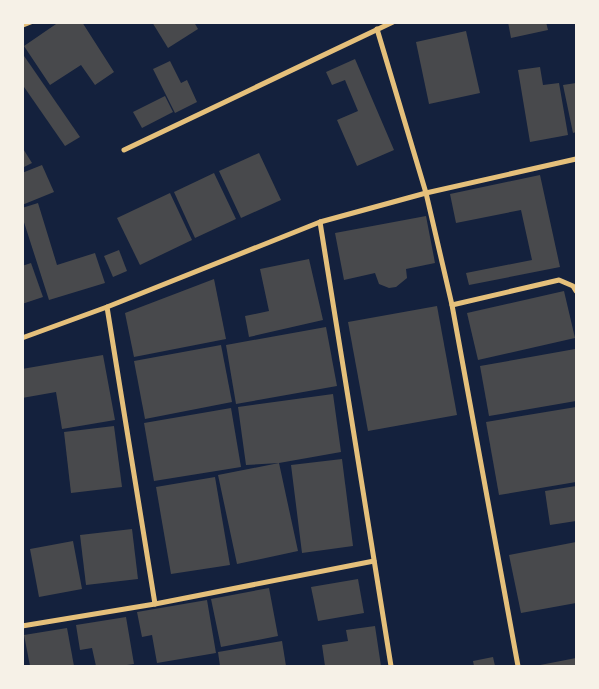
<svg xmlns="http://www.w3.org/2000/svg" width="599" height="689" font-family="Commissioner,sans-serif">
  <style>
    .building { fill: #48494c }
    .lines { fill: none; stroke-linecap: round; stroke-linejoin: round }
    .service { stroke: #e5c07b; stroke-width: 4 }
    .minor { stroke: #e5c07b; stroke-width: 5 }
  </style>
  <rect width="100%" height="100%" fill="#14213d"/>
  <g class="building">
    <path d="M59 22H82L114 72 95 85 81 65 50 85 24 46Z"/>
    <path d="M152 22H194L198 29 168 48Z"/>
    <path d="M508 22H546L548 30 511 38Z"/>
    <path d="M466 31 480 93 429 104 416 42Z"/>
    <path d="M22 53 80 137 65 146 22 84Z"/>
    <path d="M355 59 394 150 357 166 337 120 358 111 345 80 332 85 326 72Z"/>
    <path d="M170 61 181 83 187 80 197 102 175 113 153 69Z"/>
    <path d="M540 67 543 85 559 83 568 135 530 142 518 70Z"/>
    <path d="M576 83V132L573 133 563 85Z"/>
    <path d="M165 96 173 112 142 128 133 112Z"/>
    <path d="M22 147 32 163 22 168Z"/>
    <path d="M259 153 281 200 241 218 219 171Z"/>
    <path d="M42 165 54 192 22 205V173Z"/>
    <path d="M214 173 236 219 195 238 174 192Z"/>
    <path d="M540 175 560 267 469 285 466 273 532 260 521 210 456 223 450 194Z"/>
    <path d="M170 193 192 240 140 265 117 218Z"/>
    <path d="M38 203 57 265 95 253 105 283 49 300 22 216V208Z"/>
    <path d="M426 216 435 263 406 269 407 278 396 287 389 288 379 284 375 273 344 280 335 233Z"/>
    <path d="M119 250 127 271 113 277 104 256Z"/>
    <path d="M309 259 323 320 249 337 245 316 269 311 260 269Z"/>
    <path d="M31 263 43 297 22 304V266Z"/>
    <path d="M214 279 226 339 134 357 125 313Z"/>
    <path d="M564 291 575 338 478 360 467 313Z"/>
    <path d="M437 306 457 415 368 431 348 322Z"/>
    <path d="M326 327 337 386 236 404 226 345Z"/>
    <path d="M221 345 232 402 145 419 134 361Z"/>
    <path d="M575 349 576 401 489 416 480 366Z"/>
    <path d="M103 355 115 420 62 429 56 392 22 398V369Z"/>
    <path d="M333 394 341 452 279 463 298 551 237 564 218 475 279 463 246 465 238 407Z"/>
    <path d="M576 407V482L499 495 486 422Z"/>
    <path d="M231 408 241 467 154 481 144 423Z"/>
    <path d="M114 426 122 487 71 493 64 432Z"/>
    <path d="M342 459 353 546 302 553 291 465Z"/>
    <path d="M215 477 230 565 171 574 156 487Z"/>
    <path d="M576 486V521L550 525 545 491Z"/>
    <path d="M132 529 138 579 86 585 80 535Z"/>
    <path d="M73 541 82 589 39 597 30 549Z"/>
    <path d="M576 542V603L521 613 509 555Z"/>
    <path d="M358 579 364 613 318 621 311 587Z"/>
    <path d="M269 588 278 636 221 647 211 599Z"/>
    <path d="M207 600 216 653 157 663 152 635 142 637 137 612Z"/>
    <path d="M126 617 134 664 120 666H96L92 648 80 650 76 625Z"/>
    <path d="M375 626 381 666H325L322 645 348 641 346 630Z"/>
    <path d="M67 628 74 666H30L24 635Z"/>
    <path d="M282 641 286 666H220L218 652Z"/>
    <path d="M493 657 495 666H474L473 661Z"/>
    <path d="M576 658V666H535Z"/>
  </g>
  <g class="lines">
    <path class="service" d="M22 26 32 22"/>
    <g class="minor">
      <path d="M377 29 426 193 452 305 518 666"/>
      <path d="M124 150 393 22"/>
      <path d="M320 222 391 666"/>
      <path d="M452 305 559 280 573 286 576 291"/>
      <path d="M107 307 155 604"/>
      <path d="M22 338 107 307 320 222 426 193 576 159"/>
      <path d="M22 626 155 604 374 561"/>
    </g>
  </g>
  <rect width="599" height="689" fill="none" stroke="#f6f1e7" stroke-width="48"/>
</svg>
